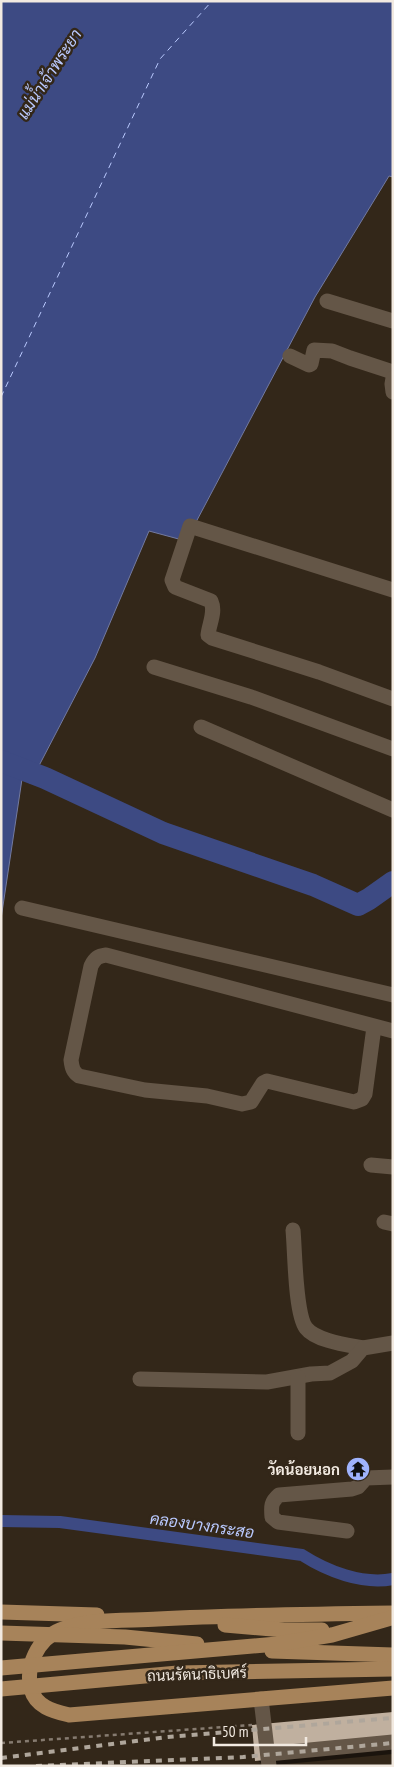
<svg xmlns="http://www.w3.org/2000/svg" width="394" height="1767" font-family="'PT Sans Narrow',Sarabun,sans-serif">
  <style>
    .water { fill: #3d4a83; stroke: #737a9f }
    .shadow { fill: #0007 }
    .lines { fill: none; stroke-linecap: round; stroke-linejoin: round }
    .canal { stroke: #3d4a83; stroke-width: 12 }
    .river { stroke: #3d4a83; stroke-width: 22 }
    .ferry { stroke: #b9c9fe; stroke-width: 1; stroke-dasharray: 6 5; stroke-linecap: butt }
    .building { fill: #c0b09f }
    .path { stroke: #867b70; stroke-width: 2.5; stroke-dasharray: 4 4; stroke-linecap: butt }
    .minor { stroke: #645647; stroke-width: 15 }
    .major { stroke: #a7835a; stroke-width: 15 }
    .rail { stroke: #afa69b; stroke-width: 4; stroke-dasharray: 6 6; stroke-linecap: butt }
    .labels { text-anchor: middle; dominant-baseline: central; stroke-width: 5; stroke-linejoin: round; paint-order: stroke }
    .poi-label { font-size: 15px; font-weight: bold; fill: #f2eae1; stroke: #332719; text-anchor: end }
    .street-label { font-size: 15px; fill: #f2eae1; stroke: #332719 }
    .water-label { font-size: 16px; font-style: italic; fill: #b9c9fe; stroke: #332719 }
  </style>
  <rect width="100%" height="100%" fill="#332719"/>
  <path class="water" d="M1 1H393V177L389 176 315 297 186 541 149 531 95 658 30 783 22 779 1 919Z"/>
  <path class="shadow" d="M393 1714V1754L265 1766 257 1760Z"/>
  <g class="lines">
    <path class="canal" d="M1 1521 60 1522 302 1555C327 1571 362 1585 393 1579"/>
    <path class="river" d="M1 761 45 778 163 833 313 885 358 905 369 899 393 882"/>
    <path class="ferry" d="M1 397 160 59 212 1"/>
  </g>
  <path class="building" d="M393 1712V1748L255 1761 252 1725Z"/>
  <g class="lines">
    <path class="path" d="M1 1743 252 1725"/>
    <g class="minor">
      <path d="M327 301 393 321"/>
      <path d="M290 356 309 365 311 364 314 350 332 351 350 358 393 372"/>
      <path d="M393 378 392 384 393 392"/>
      <path d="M393 590 190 526 172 580 175 587 211 601C216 612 209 624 208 635L212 638 319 672 393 699"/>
      <path d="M154 667 251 697 393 749"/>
      <path d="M201 727 393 810"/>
      <path d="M22 908 393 995"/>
      <path d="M374 1027 365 1094 362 1099 354 1102 267 1081 263 1083 251 1102 242 1104 207 1096 145 1090 79 1076C73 1072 72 1068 71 1060L91 966C95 958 98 956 106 955L393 1031"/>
      <path d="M371 1165 393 1167"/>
      <path d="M384 1222 393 1224"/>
      <path d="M293 1230C295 1250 295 1314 306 1328 316 1341 348 1345 363 1348"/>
      <path d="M140 1379 267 1382 311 1374 330 1373 352 1361 363 1348 393 1343"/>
      <path d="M298 1433V1377"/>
      <path d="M347 1531 278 1522 272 1517C271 1506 271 1502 279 1495L352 1489 358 1487 366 1478 393 1477"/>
      <path d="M261 1699 269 1766"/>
      <path d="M268 1754 393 1742"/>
    </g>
    <g class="major">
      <path d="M1 1612 97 1615"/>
      <path d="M393 1613C314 1614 236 1615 158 1619 126 1621 90 1618 60 1630 38 1639 25 1666 31 1689 36 1707 53 1711 69 1715L393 1688"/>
      <path d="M225 1625 284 1630H322"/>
      <path d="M1 1633 125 1637 197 1644"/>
      <path d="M272 1651 393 1655"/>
      <path d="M1 1668 277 1644 332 1635 391 1618"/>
      <path d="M1 1689 178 1673 393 1669"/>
    </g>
    <g class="rail">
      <path d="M1 1758 167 1737 393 1718"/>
      <path d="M36 1766 243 1757 393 1743"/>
    </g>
  </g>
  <defs>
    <g id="temple-disc" transform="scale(1.25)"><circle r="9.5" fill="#9fb3fd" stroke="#332719"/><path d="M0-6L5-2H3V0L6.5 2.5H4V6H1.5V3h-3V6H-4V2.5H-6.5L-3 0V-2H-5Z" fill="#111"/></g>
  </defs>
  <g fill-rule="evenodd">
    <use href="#temple-disc" x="358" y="1469"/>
  </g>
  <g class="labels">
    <g class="poi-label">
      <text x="340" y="1469">วัดน้อยนอก</text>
    </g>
    <g class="street-label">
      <text transform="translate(197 1674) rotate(-2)">ถนนรัตนาธิเบศร์</text>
    </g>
    <g class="water-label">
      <text transform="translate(49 74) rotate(-57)">แม่น้ำเจ้าพระยา</text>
      <text transform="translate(202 1525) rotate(8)">คลองบางกระสอ</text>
    </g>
  </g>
  <rect width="394" height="1767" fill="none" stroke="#f2eae1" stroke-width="5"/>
  <path d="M214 1737v8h92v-8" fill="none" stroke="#f2eae1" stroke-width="2.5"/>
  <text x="222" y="1737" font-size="15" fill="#f2eae1" stroke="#332719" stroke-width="4" paint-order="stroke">50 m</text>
</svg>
